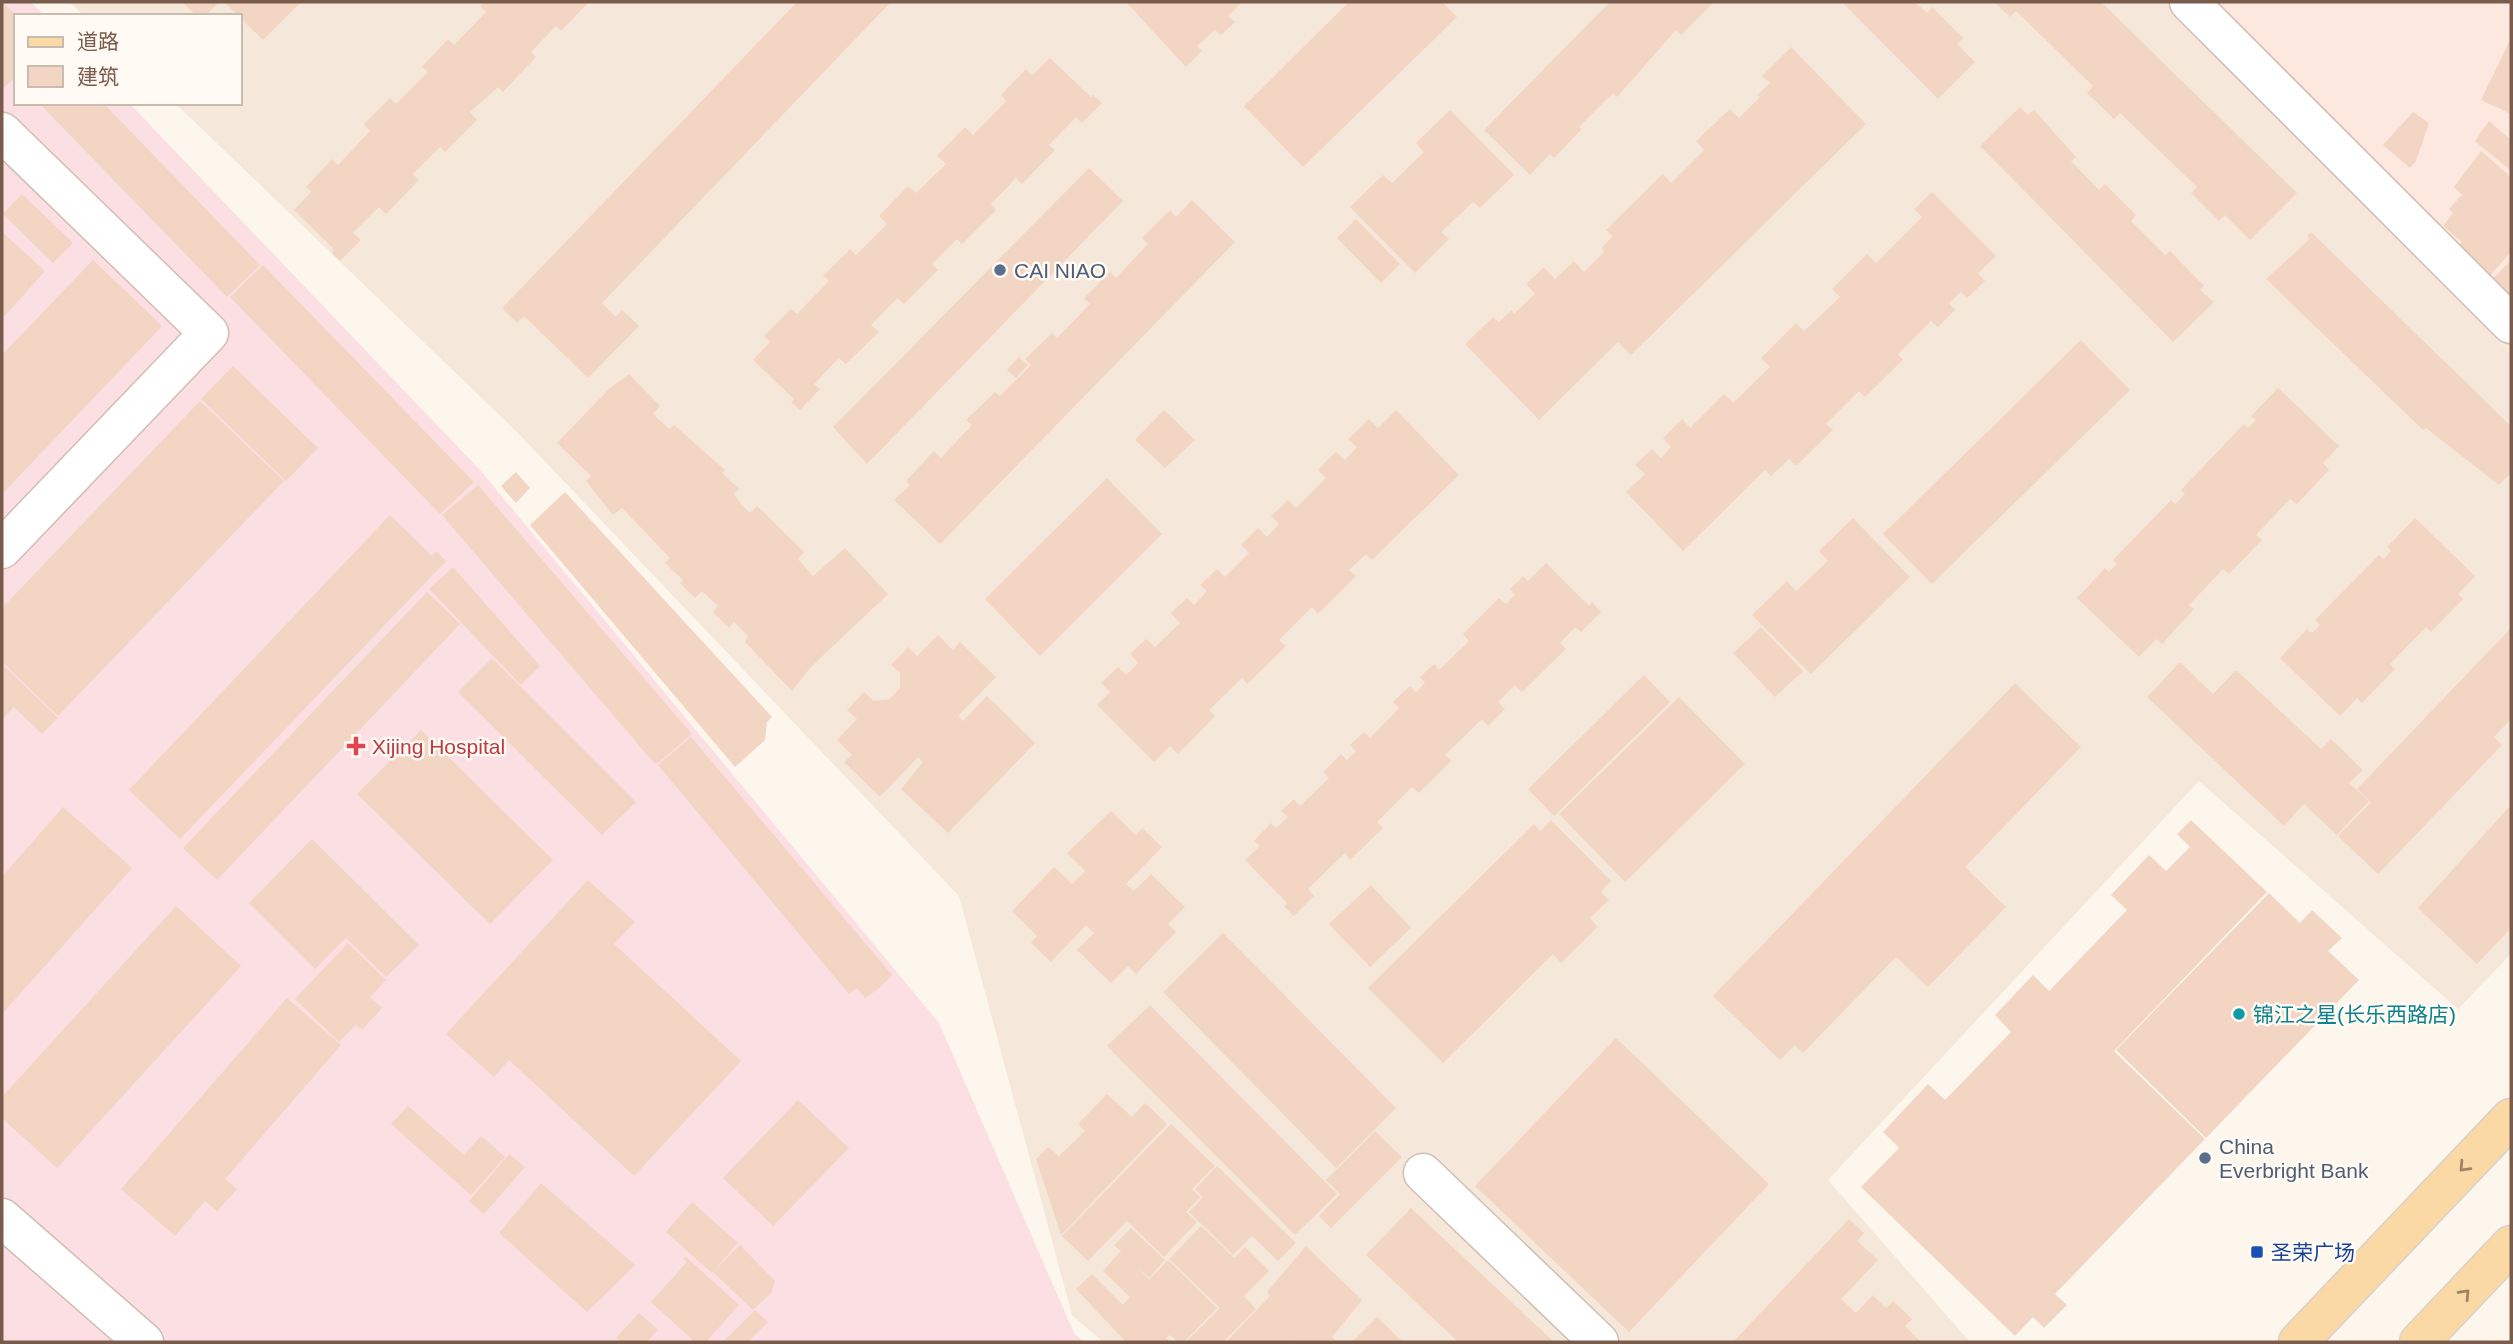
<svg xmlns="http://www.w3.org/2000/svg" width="2513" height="1344" font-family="Arial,'Noto Sans SC',sans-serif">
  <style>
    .residential { fill: #f5e8da }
    .commercial { fill: #fde8e0 }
    .medical { fill: #fbdfe3 }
    .building { fill: #f3d5c3 }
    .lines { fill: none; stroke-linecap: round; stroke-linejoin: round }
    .minor-casing { stroke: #d1beb0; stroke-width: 41 }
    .major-casing { stroke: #dad1cd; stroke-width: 41 }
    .minor { stroke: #fff; stroke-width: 38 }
    .major { stroke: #fbd9a5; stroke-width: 38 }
    .oneway { stroke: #a18267 }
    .service-dot { fill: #5c6f8a; stroke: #fffaf3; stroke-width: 2.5 }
    .health-dot { fill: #e0444e; stroke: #fffaf3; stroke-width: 2.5 }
    .culture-dot { fill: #0f9aa8; stroke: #fffaf3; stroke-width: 2.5 }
    .transit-dot { fill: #1a4fb4; stroke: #fffaf3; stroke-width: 2.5 }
    .labels { text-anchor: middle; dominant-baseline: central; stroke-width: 5; stroke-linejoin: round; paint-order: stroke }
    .service-label { font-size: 21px; fill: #4e5e75; stroke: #fffaf3; text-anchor: start }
    .health-label { font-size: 21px; fill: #be3a42; stroke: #fffaf3; text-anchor: start }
    .culture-label { font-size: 21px; fill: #0d838f; stroke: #fffaf3; text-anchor: start }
    .transit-label { font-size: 21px; fill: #164399; stroke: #fffaf3; text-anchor: start }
  </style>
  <rect width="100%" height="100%" fill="#fdf6ec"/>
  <path class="residential" d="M69 2H2168L2511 354V954L2458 1009 2199 781 1828 1180 1970 1342H1103L1072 1315 959 896 515 430 175 103H240V16H84Z"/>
  <path class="commercial" d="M2168 2H2511V354Z"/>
  <path class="medical" d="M2 2H31L45 16H16V103H129L480 470 939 1023 1074 1333 1084 1342H2Z"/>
  <g class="building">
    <path d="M2 2 18 16 16 77 2 89Z"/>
    <path d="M182 2H219L205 16H197Z"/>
    <path d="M228 2H301L263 40 226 4Z"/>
    <path d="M485 2H589L561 31 556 26 531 52 536 57 503 92 498 87 470 112 477 120 445 152 440 147 413 174 419 180 386 214 379 207 353 233 361 240 340 261 332 253 333 248 294 210 311 192 306 187 332 159 338 165 370 131 364 124 390 98 396 104 428 72 422 67 448 39 454 45 486 12 480 6Z"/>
    <path d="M797 2H891L602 303 616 317 622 310 639 326 588 378 524 316 517 323 502 308Z"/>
    <path d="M1126 2H1242L1228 16 1235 22 1221 35 1215 30 1197 46 1202 51 1186 67Z"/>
    <path d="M1349 2H1442L1457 17 1303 167 1244 106Z"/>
    <path d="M1610 2H1714L1681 35 1676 30 1617 97 1613 93 1579 127 1582 129 1554 158 1550 154 1530 175 1484 130Z"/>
    <path d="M1842 2H1915L1927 13 1932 7 1963 38 1957 44 1975 62 1938 99Z"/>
    <path d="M1994 2H2101L2297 193 2250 240 2225 215 2219 221 2191 193 2197 187 2120 113 2114 119 2087 93 2093 86 2016 11 2010 17Z"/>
    <path d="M2511 38V114L2481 100Z"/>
    <path d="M1791 47 1866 124 1631 355 1618 342 1539 420 1465 344 1493 317 1499 322 1512 310 1514 314 1535 294 1526 284 1544 267 1555 279 1574 261 1584 272 1604 252 1601 248 1613 236 1606 230 1663 174 1671 183 1704 150 1696 141 1730 109 1739 118 1760 97 1757 95 1770 83 1762 76Z"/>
    <path d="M1050 58 1091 97 1093 95 1102 103 1082 123 1076 117 1049 145 1055 150 1022 184 1016 178 991 204 996 210 962 244 957 239 932 264 938 270 904 304 897 298 871 325 879 332 846 364 839 358 814 384 820 389 800 410 791 402 794 399 753 360 770 342 764 336 791 309 797 314 829 281 823 276 850 249 856 255 887 224 879 216 908 186 916 193 946 164 937 156 965 127 973 135 1006 101 1001 95 1026 69 1032 75Z"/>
    <path d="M39 103H103L260 265 227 297Z"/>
    <path d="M2020 107 2028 115 2034 110 2076 157 2071 161 2099 190 2105 184 2136 215 2131 221 2165 255 2170 251 2204 286 2200 290 2214 302 2173 342 1980 146Z"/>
    <path d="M1450 110 1514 175 1480 208 1473 202 1441 232 1449 239 1415 273 1350 207 1383 175 1392 183 1424 152 1416 143Z"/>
    <path d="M2413 112 2429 123 2416 161 2410 168 2383 145Z"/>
    <path d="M2489 121 2511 140V171L2475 141Z"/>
    <path d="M2481 151 2511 177V252L2484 282 2452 253 2462 242 2443 226 2453 213 2449 209 2462 195 2454 187Z"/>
    <path d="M1089 168 1123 201 867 464 833 427Z"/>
    <path d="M1932 192 1996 256 1978 273 1985 281 1967 298 1961 292 1949 303 1955 310 1938 327 1931 321 1898 354 1903 360 1865 397 1859 391 1826 424 1833 430 1796 466 1789 459 1771 476 1765 470 1683 551 1626 492 1645 474 1635 465 1652 449 1661 458 1671 447 1663 438 1682 419 1690 428 1724 394 1733 403 1770 367 1761 358 1796 323 1804 331 1840 297 1832 289 1867 254 1876 263 1922 217 1914 209Z"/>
    <path d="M22 194 73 243 53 263 3 214Z"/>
    <path d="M1192 200 1235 242 940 544 894 500 910 485 906 481 934 451 941 458 972 425 966 420 995 392 1000 396 1031 365 1025 359 1052 333 1057 338 1090 304 1084 298 1110 272 1116 278 1148 244 1142 238 1170 210 1176 217Z"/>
    <path d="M1356 219 1400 264 1381 283 1337 238Z"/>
    <path d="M2 232 45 271 2 319Z"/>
    <path d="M2311 232 2511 426V473L2499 485 2426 428 2423 430 2266 279 2310 239 2307 236Z"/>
    <path d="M93 260 162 326 2 494V355Z"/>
    <path d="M2511 260V314L2484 288Z"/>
    <path d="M263 265 474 482 440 514 230 297Z"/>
    <path d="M2081 340 2130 390 1932 584 1883 534Z"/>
    <path d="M1019 357 1028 365 1016 378 1007 370Z"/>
    <path d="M233 366 318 448 286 481 201 399Z"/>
    <path d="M629 374 660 406 653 414 669 429 674 425 725 470 722 473 739 489 734 494 741 504 750 513 757 506 804 552 798 559 813 576 845 548 888 594 810 668 792 691 745 642 748 636 734 622 729 628 713 612 718 606 702 591 695 598 680 583 683 580 665 563 670 558 622 508 613 515 586 481 591 476 557 443 609 389Z"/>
    <path d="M2278 388 2339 446 2323 463 2329 470 2297 504 2290 499 2256 535 2262 540 2229 574 2223 569 2189 605 2194 609 2162 644 2156 639 2139 657 2077 598 2105 568 2109 572 2117 564 2113 560 2171 500 2175 504 2185 494 2181 490 2244 424 2248 428 2256 420 2251 416Z"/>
    <path d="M200 401 284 481 58 716 2 662V608Z"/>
    <path d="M1164 410 1195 440 1165 468 1135 440Z"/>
    <path d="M1396 410 1459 475 1372 560 1366 554 1349 570 1356 576 1318 614 1312 607 1279 640 1286 646 1247 684 1242 678 1209 710 1215 716 1178 754 1170 746 1154 762 1097 705 1110 692 1101 683 1118 667 1126 675 1138 663 1130 654 1146 639 1155 647 1180 623 1171 613 1187 598 1194 605 1207 591 1200 585 1217 569 1225 577 1249 553 1241 545 1258 528 1267 537 1279 524 1271 516 1288 500 1296 508 1326 478 1318 470 1336 451 1345 460 1357 447 1348 439 1369 419 1378 428Z"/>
    <path d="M516 472 530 488 516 503 501 486Z"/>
    <path d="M1107 478 1162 534 1040 656 985 599Z"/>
    <path d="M478 485 692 734 658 763H654L442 515Z"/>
    <path d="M565 492 772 717 767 722 765 740 735 767 530 525Z"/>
    <path d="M390 515 432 556 436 551 446 561 180 839 129 790Z"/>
    <path d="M1853 518 1910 577 1811 674 1752 615 1787 581 1796 591 1828 561 1819 551Z"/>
    <path d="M2415 518 2475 576 2458 594 2463 599 2431 632 2426 627 2390 664 2395 669 2362 703 2357 698 2340 716 2280 658 2307 629 2312 633 2320 625 2315 620 2379 555 2384 559 2391 551 2387 547Z"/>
    <path d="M1546 563 1589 606 1592 602 1601 612 1581 632 1575 627 1560 643 1566 649 1522 692 1515 685 1498 702 1505 709 1488 726 1482 719 1445 755 1451 761 1419 793 1412 787 1377 822 1383 828 1350 860 1345 853 1308 889 1314 896 1294 916 1284 906 1287 903 1245 860 1260 846 1254 841 1271 823 1276 828 1288 817 1281 811 1294 799 1300 806 1329 778 1323 772 1341 754 1347 760 1356 751 1350 745 1364 732 1370 738 1399 708 1393 702 1410 686 1416 692 1425 683 1420 677 1434 664 1439 670 1469 641 1463 634 1499 598 1506 604 1515 595 1510 589 1523 576 1528 581Z"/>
    <path d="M453 567 540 666 521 685 429 589Z"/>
    <path d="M427 592 460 624 217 880 183 848Z"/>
    <path d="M1761 627 1803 671 1775 697 1733 653Z"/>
    <path d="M2511 628V719L2494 737 2502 745 2378 874 2338 836 2371 802 2357 789Z"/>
    <path d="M938 635 953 650 960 642 996 677 958 716 963 721 987 696 1035 743 948 833 901 789 923 762 918 757 880 797 844 762 852 755 837 740 857 719 847 710 864 692 874 701 890 699 900 688V673L891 665 908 647 917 656Z"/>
    <path d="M492 658 636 802 602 835 458 692Z"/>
    <path d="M2180 662 2213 694 2236 670 2321 749 2331 739 2363 770 2349 783 2369 801 2337 835 2304 804 2284 826 2147 697Z"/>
    <path d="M2 664 58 718 42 734 14 707 2 720Z"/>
    <path d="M1644 675 1670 702 1554 816 1528 789Z"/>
    <path d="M2015 683 2081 747 1965 867 2006 907 1928 987 1896 957 1803 1053 1795 1045 1780 1060 1713 996Z"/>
    <path d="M1679 697 1745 764 1625 882 1559 814Z"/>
    <path d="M421 730 553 860 490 924 357 794Z"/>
    <path d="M691 737 892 975 878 989 865 998 857 988 849 994 658 765Z"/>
    <path d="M2511 805V928L2477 964 2418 908Z"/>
    <path d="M63 807 132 868 2 1014V877Z"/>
    <path d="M1111 811 1136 835 1142 828 1162 847 1126 884 1134 891 1151 874 1185 907 1168 924 1176 932 1136 974 1128 966 1111 983 1077 950 1094 933 1086 925 1051 962 1031 943 1037 936 1012 911 1054 867 1072 884 1085 871 1067 853Z"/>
    <path d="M1551 820 1611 881 1601 892 1609 900 1590 918 1598 927 1561 963 1553 954 1443 1063 1368 988 1534 824 1540 831Z"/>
    <path d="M2191 820 2267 892 2114 1051 2205 1139 2055 1294 2067 1305 2044 1328 2033 1317 2015 1336 1861 1187 1899 1148 1883 1132 1928 1084 1945 1100 2011 1032 1995 1015 2033 975 2049 991 2127 910 2111 895 2149 855 2166 871 2190 847 2177 834Z"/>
    <path d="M312 839 419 945 386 977 346 938 315 969 249 903Z"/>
    <path d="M588 880 635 922 614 944 741 1061 634 1176 509 1060 494 1077 446 1034Z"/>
    <path d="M1371 885 1411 928 1370 967 1329 924Z"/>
    <path d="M2269 893 2300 923 2312 910 2342 938 2328 951 2359 980 2206 1138 2116 1050Z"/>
    <path d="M176 906 241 966 57 1168 2 1118V1097Z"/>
    <path d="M1223 933 1396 1108 1336 1168 1163 992Z"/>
    <path d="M348 943 386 980 370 997 382 1008 362 1030 356 1025 339 1042 295 999Z"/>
    <path d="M287 998 341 1045 225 1179 237 1189 217 1211 205 1201 175 1236 121 1189Z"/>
    <path d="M1150 1005 1337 1194 1295 1235 1107 1046Z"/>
    <path d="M1616 1038 1769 1184 1629 1332 1475 1186Z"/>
    <path d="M1107 1094 1132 1117 1145 1103 1167 1124 1061 1235 1036 1159 1048 1147 1059 1156 1085 1131 1078 1124Z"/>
    <path d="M798 1100 849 1148 773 1226 723 1178Z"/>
    <path d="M408 1106 464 1155 481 1136 505 1157 471 1195 391 1124Z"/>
    <path d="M1171 1124 1215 1166 1192 1189 1200 1197 1186 1212 1197 1222 1164 1257 1127 1221 1088 1261 1062 1236Z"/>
    <path d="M1375 1131 1402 1157 1331 1228 1319 1216 1340 1194 1326 1180Z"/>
    <path d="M509 1154 525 1167 484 1214 469 1201Z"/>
    <path d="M1217 1166 1296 1243 1278 1261 1252 1236 1233 1255 1189 1212 1203 1197 1195 1189Z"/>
    <path d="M541 1183 635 1265 587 1312 499 1233Z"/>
    <path d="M692 1202 738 1243 712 1273 666 1232Z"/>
    <path d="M1411 1208 1554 1342H1458L1366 1255Z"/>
    <path d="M1849 1219 1864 1233 1857 1241 1878 1260 1841 1299 1856 1313 1873 1295 1886 1308 1893 1301 1912 1319 1905 1326 1921 1342H1733Z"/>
    <path d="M1201 1226 1234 1258 1245 1247 1269 1271 1244 1296 1256 1309 1223 1342H1186L1220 1308 1169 1259Z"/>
    <path d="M1131 1228 1165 1260 1149 1278 1138 1268 1149 1280 1168 1260 1217 1308 1184 1342H1178L1170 1335 1166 1338 1170 1342H1126L1076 1289 1092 1274 1123 1305 1130 1297 1103 1271 1121 1251 1114 1245Z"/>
    <path d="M740 1245 775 1281 771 1293 753 1310 713 1272Z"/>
    <path d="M1306 1246 1362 1300 1332 1337 1335 1340 1226 1342 1270 1296 1267 1292Z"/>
    <path d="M686 1257 739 1305 706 1342H695L651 1302 687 1262 683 1259Z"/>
    <path d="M755 1310 768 1322 748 1342H723Z"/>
    <path d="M639 1313 658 1330 647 1342H621L616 1338Z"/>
    <path d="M1377 1317 1403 1342H1352Z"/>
  </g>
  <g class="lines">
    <g class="minor-casing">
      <g id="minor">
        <path d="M2189 2 2511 324"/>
        <path d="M2 132 209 333 2 549"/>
        <path d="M1423 1173 1599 1342"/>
        <path d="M2 1218 144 1342"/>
      </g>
    </g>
    <g class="major-casing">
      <g id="major">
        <path d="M2298 1342 2511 1118"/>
        <path d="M2419 1342 2511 1245"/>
      </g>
    </g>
    <use href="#minor" class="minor"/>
    <use href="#major" class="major"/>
  </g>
  <defs><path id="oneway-chevron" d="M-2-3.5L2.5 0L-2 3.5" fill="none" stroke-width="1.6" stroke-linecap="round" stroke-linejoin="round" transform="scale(1.75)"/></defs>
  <g class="oneway">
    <use href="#oneway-chevron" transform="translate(2464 1167) rotate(133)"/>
    <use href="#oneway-chevron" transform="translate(2465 1294) rotate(-47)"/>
  </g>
  <g class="service-dot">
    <circle cx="1000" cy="270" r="7"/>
    <circle cx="2205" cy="1158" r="7"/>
  </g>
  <path class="health-dot" d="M352.5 735.5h7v7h7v7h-7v7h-7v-7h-7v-7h7z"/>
  <circle class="culture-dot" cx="2239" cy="1014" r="7"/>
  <rect class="transit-dot" x="2250" y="1245" width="14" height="14" rx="3.5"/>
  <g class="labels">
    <g class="service-label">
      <text x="1014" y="270">CAI NIAO</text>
      <text x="2219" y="1146">China<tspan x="2219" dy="24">Everbright Bank</tspan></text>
    </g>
    <g class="health-label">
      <text x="372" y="746">Xijing Hospital</text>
    </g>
    <g class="culture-label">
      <text x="2253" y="1014">锦江之星(长乐西路店)</text>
    </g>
    <g class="transit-label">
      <text x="2271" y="1252">圣荣广场</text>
    </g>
  </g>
  <rect width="2513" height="1344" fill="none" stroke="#7a5c4d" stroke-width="7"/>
  <rect x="14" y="14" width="228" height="91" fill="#fffaf3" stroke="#cabbb1" stroke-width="2"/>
  <rect x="28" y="37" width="35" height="10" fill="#fbd9a5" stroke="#cabbb1" stroke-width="2"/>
  <text x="77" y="49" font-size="21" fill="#7a5c4d">道路</text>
  <rect x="28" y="66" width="35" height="21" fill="#f3d5c3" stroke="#cabbb1" stroke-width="2"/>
  <text x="77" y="84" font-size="21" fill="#7a5c4d">建筑</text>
</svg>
